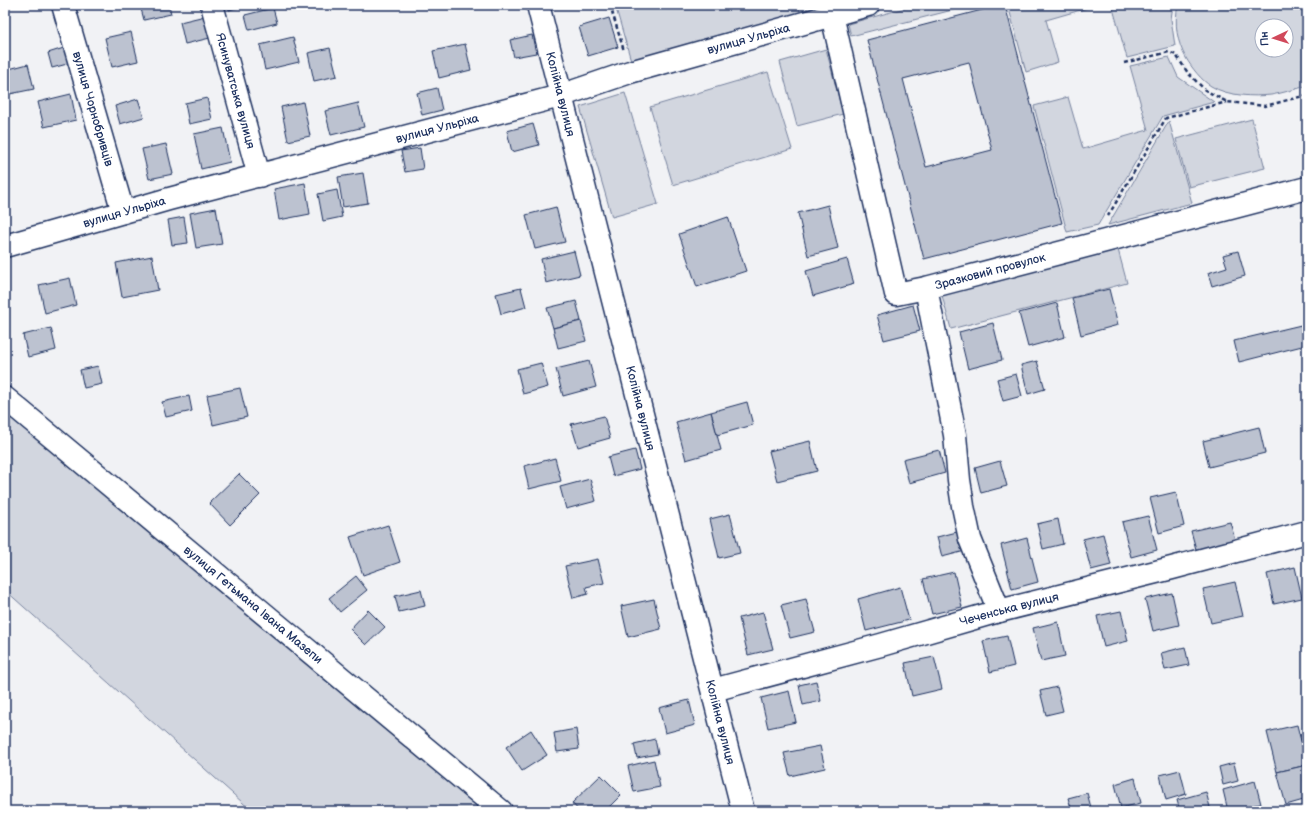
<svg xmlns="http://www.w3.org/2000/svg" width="1312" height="816" font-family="'Balsamiq Sans',sans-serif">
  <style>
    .green { fill: #d2d6df; stroke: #76829e; fill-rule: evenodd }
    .building { fill: #bcc2d0; stroke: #1b2f5e; fill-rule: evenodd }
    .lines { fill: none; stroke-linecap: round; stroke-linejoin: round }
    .minor-casing { stroke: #1b2f5e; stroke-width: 25 }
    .major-casing { stroke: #1b2f5e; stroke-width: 25 }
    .path { stroke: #1b2f5e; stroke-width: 2.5; stroke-dasharray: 4 3; stroke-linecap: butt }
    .minor { stroke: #fff; stroke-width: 22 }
    .major { stroke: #fff; stroke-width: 22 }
    .labels { text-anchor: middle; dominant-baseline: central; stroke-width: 4; stroke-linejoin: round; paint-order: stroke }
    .street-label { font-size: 12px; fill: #1b2f5e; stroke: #fff }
  </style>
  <rect width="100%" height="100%" fill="#f1f2f5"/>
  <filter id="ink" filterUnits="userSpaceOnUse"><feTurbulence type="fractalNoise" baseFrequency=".025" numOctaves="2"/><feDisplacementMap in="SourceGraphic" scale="8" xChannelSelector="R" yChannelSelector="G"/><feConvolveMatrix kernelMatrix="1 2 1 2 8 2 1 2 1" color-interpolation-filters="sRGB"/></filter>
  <g filter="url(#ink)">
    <g class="green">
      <path d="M615 5H798L801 15 632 64Z"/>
      <path d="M806 5H825L826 8 808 13Z"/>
      <path d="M916 5H972L851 36 848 24Z"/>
      <path d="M1008 5H1098L1046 20 1058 62 1026 72Z"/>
      <path d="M1112 5H1173L1171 19 1175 46 1127 58Z"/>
      <path d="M1178 5H1307V86C1295 89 1283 93 1271 95 1253 97 1227 96 1211 86 1201 80 1192 68 1186 58 1177 42 1174 24 1178 5ZM1262 26H1286V50H1262Z"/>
      <path d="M826 49 843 114 797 126 780 62Z"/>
      <path d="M1169 57 1178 77 1214 102 1163 116 1098 225 1067 232 1034 106 1068 97 1083 149 1148 130 1130 66Z"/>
      <path d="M768 72 792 149 673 185 650 107Z"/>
      <path d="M625 93 658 204 612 217 580 107Z"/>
      <path d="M1252 119 1265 168 1189 187 1176 139Z"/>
      <path d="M1169 121 1192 203 1108 225Z"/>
      <path d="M1116 242 1127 283 951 329 940 288Z"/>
      <path d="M5 396 506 811H252L5 590Z"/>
    </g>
    <g class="building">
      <path d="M140 5H169L171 14 144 20Z"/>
      <path d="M228 5H247L229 10Z"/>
      <path d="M1001 5H1005L1062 223 924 259 867 40ZM969 62 992 150 926 167 903 79Z"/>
      <path d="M273 8 277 23 249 30 245 15Z"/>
      <path d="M205 16 210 38 185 44 180 22Z"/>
      <path d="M609 18 618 47 588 56 579 27Z"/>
      <path d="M131 32 138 61 112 67 105 38Z"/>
      <path d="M532 35 536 53 514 57 510 40Z"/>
      <path d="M293 37 299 62 265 70 260 45Z"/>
      <path d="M465 44 471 70 439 78 433 51Z"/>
      <path d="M67 47 71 63 52 68 48 53Z"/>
      <path d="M330 48 337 76 314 81 308 53Z"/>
      <path d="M28 64 34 89 5 95V70Z"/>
      <path d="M437 88 442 110 422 115 417 93Z"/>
      <path d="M71 94 76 120 44 127 38 102Z"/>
      <path d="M207 98 212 119 189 124 185 103Z"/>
      <path d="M138 99 144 117 120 124 115 106Z"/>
      <path d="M303 102 310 136 288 141 281 107Z"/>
      <path d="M358 103 364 127 331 135 325 111Z"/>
      <path d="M533 124 539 145 512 152 507 131Z"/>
      <path d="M223 128 230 162 201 169 194 134Z"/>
      <path d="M166 144 173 174 149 179 142 149Z"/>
      <path d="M420 148 423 169 405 172 401 151Z"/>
      <path d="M363 173 368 203 343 207 338 177Z"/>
      <path d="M305 183 310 214 279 220 274 189Z"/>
      <path d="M337 190 342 217 323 221 318 194Z"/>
      <path d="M828 205 838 248 808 256 798 213Z"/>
      <path d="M556 207 565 242 535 249 526 215Z"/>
      <path d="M216 208 222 244 196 248 190 213Z"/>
      <path d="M184 217 188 243 172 245 168 220Z"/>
      <path d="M728 217 746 271 697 287 679 234Z"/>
      <path d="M574 251 580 275 546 283 541 259Z"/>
      <path d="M1238 251 1245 276 1212 286 1208 273 1227 267 1223 255Z"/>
      <path d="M152 256 158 290 122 297 116 263Z"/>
      <path d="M847 259 854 284 813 296 806 271Z"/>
      <path d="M70 278 76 305 45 313 39 285Z"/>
      <path d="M521 288 526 307 501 314 496 294Z"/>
      <path d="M1109 289 1118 325 1081 335 1072 298Z"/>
      <path d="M576 301 581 321 553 328 547 308Z"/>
      <path d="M1057 303 1065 337 1028 347 1019 313Z"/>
      <path d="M913 305 920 331 884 340 877 315Z"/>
      <path d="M581 321 586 341 558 348 553 328Z"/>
      <path d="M993 323 1002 360 968 369 959 332Z"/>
      <path d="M1301 325 1306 345 1239 362 1234 341Z"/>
      <path d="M51 328 56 350 28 357 23 335Z"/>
      <path d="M589 361 596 387 563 396 556 369Z"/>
      <path d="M1037 361 1045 389 1028 394 1021 365Z"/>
      <path d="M541 363 548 387 523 394 517 369Z"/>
      <path d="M98 366 102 384 84 388 80 370Z"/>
      <path d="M1016 374 1022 396 1003 401 997 379Z"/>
      <path d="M240 388 247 417 213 425 207 395Z"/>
      <path d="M189 396 192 411 166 417 162 402Z"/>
      <path d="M747 402 753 425 717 435 711 412Z"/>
      <path d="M711 412 721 450 686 460 676 422Z"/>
      <path d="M604 416 610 438 578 447 571 424Z"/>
      <path d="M1259 427 1265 453 1209 467 1203 441Z"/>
      <path d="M810 441 817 471 777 481 769 451Z"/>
      <path d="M635 450 640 469 613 476 608 457Z"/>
      <path d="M939 450 945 473 909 483 903 459Z"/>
      <path d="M555 458 561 481 529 489 524 466Z"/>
      <path d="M1000 461 1007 486 981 493 975 468Z"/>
      <path d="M239 474 260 495 230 525 209 503Z"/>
      <path d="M590 479 596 501 566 509 560 487Z"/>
      <path d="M1176 492 1184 526 1159 533 1150 498Z"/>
      <path d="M730 514 740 553 719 558 710 519Z"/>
      <path d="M1148 516 1157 550 1131 557 1122 522Z"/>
      <path d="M1058 519 1063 544 1043 549 1037 524Z"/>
      <path d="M1230 522 1236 543 1197 553 1191 531Z"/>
      <path d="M388 525 400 562 363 575 350 537Z"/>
      <path d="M961 531 965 551 942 557 937 537Z"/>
      <path d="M1103 534 1111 565 1091 570 1083 539Z"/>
      <path d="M1027 538 1038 582 1012 589 1001 545Z"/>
      <path d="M598 559 604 583 586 587 588 594 573 598 565 566Z"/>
      <path d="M1295 567 1302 598 1274 604 1267 574Z"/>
      <path d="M954 572 962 607 932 614 923 579Z"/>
      <path d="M356 576 367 590 340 612 329 598Z"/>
      <path d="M1235 582 1243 616 1211 623 1203 589Z"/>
      <path d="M900 587 909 620 866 631 858 599Z"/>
      <path d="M421 590 425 606 399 612 395 596Z"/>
      <path d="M1172 593 1179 625 1153 631 1145 599Z"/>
      <path d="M654 599 661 629 628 637 621 606Z"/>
      <path d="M806 599 815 632 790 638 781 605Z"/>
      <path d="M368 610 385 627 366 645 350 629Z"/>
      <path d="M1121 611 1128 641 1104 647 1097 616Z"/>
      <path d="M763 612 773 649 748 655 739 618Z"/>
      <path d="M1058 622 1065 656 1041 661 1033 628Z"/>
      <path d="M1007 636 1014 666 990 672 983 641Z"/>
      <path d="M1185 647 1189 665 1165 670 1161 653Z"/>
      <path d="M934 657 942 689 912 696 905 663Z"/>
      <path d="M816 681 821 701 803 705 799 685Z"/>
      <path d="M1057 687 1063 711 1046 715 1040 691Z"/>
      <path d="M789 691 796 722 768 728 761 698Z"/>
      <path d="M689 700 695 725 665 733 659 708Z"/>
      <path d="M1297 725 1307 765 1277 772 1267 732Z"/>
      <path d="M576 729 579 749 557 752 554 733Z"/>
      <path d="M531 730 547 755 522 771 506 747Z"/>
      <path d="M1307 733V764L1300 734Z"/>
      <path d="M655 739 658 754 637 758 634 744Z"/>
      <path d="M820 746 825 768 790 776 784 753Z"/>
      <path d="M654 760 660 787 634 792 628 766Z"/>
      <path d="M1234 763 1238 781 1223 785 1219 767Z"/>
      <path d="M1307 765V780H1304L1307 791V799L1286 805 1277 772Z"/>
      <path d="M1180 770 1186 794 1166 800 1160 775Z"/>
      <path d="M601 775 621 795 605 811H579L572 803Z"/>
      <path d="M1135 778 1141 803 1121 808 1115 784Z"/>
      <path d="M1255 781 1261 804 1254 805 1256 811H1228L1223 790Z"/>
      <path d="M1206 792 1211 811H1180L1177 800Z"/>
      <path d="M1087 793 1092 811H1072L1068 798Z"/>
    </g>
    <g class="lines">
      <g class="minor-casing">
        <g id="minor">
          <path id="s1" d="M63 5 123 212"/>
          <path id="s2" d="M212 5 259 176"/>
          <path id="s3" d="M538 5 743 811"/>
          <path d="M832 15 896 294 926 288"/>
          <path id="s4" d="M5 246 169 199 560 96 630 72 868 5"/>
          <path id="s5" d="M999 611 970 539 963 506 959 480 955 435 926 288 1307 188"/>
          <path id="s6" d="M713 690 881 645 999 611 1172 568 1307 532"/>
        </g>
      </g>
      <g class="major-casing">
        <g id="major">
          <path id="s7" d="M5 398 501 811"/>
        </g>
      </g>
      <g class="path">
        <path d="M610 5 624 51"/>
        <path d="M1124 63 1169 52 1176 55 1188 73 1205 90 1227 102 1265 106 1307 95"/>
        <path d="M1108 216 1166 118 1227 102"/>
      </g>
      <use href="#minor" class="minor"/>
      <use href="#major" class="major"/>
    </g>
  </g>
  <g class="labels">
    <g class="street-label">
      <text stroke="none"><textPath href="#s4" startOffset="772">вулиця Ульріха</textPath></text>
      <text stroke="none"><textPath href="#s2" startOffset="89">Ясинуватська вулиця</textPath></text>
      <text stroke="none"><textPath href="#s3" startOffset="92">Колійна вулиця</textPath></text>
      <text stroke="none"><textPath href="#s1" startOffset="108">вулиця Чорнобривців</textPath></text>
      <text stroke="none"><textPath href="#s4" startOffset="448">вулиця Ульріха</textPath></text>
      <text stroke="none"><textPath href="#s4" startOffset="124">вулиця Ульріха</textPath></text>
      <text stroke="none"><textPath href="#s5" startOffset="399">Зразковий провулок</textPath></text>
      <text stroke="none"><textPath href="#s3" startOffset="416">Колійна вулиця</textPath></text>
      <text stroke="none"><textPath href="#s7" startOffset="323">вулиця Гетьмана Івана Мазепи</textPath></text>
      <text stroke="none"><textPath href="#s6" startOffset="307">Чеченська вулиця</textPath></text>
      <text stroke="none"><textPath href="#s3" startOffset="740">Колійна вулиця</textPath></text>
    </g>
  </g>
  <rect width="1312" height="816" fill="none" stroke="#fff" stroke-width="20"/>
  <rect x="10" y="10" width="1292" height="796" fill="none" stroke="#1b2f5e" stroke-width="1.5" filter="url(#ink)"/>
  <g transform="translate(1274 38) rotate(266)"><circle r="19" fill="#ffffff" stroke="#a4acbf"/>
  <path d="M0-3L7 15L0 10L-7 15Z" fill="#d1495b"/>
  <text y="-6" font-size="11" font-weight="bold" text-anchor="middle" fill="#1b2f5e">Пн</text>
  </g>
</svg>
